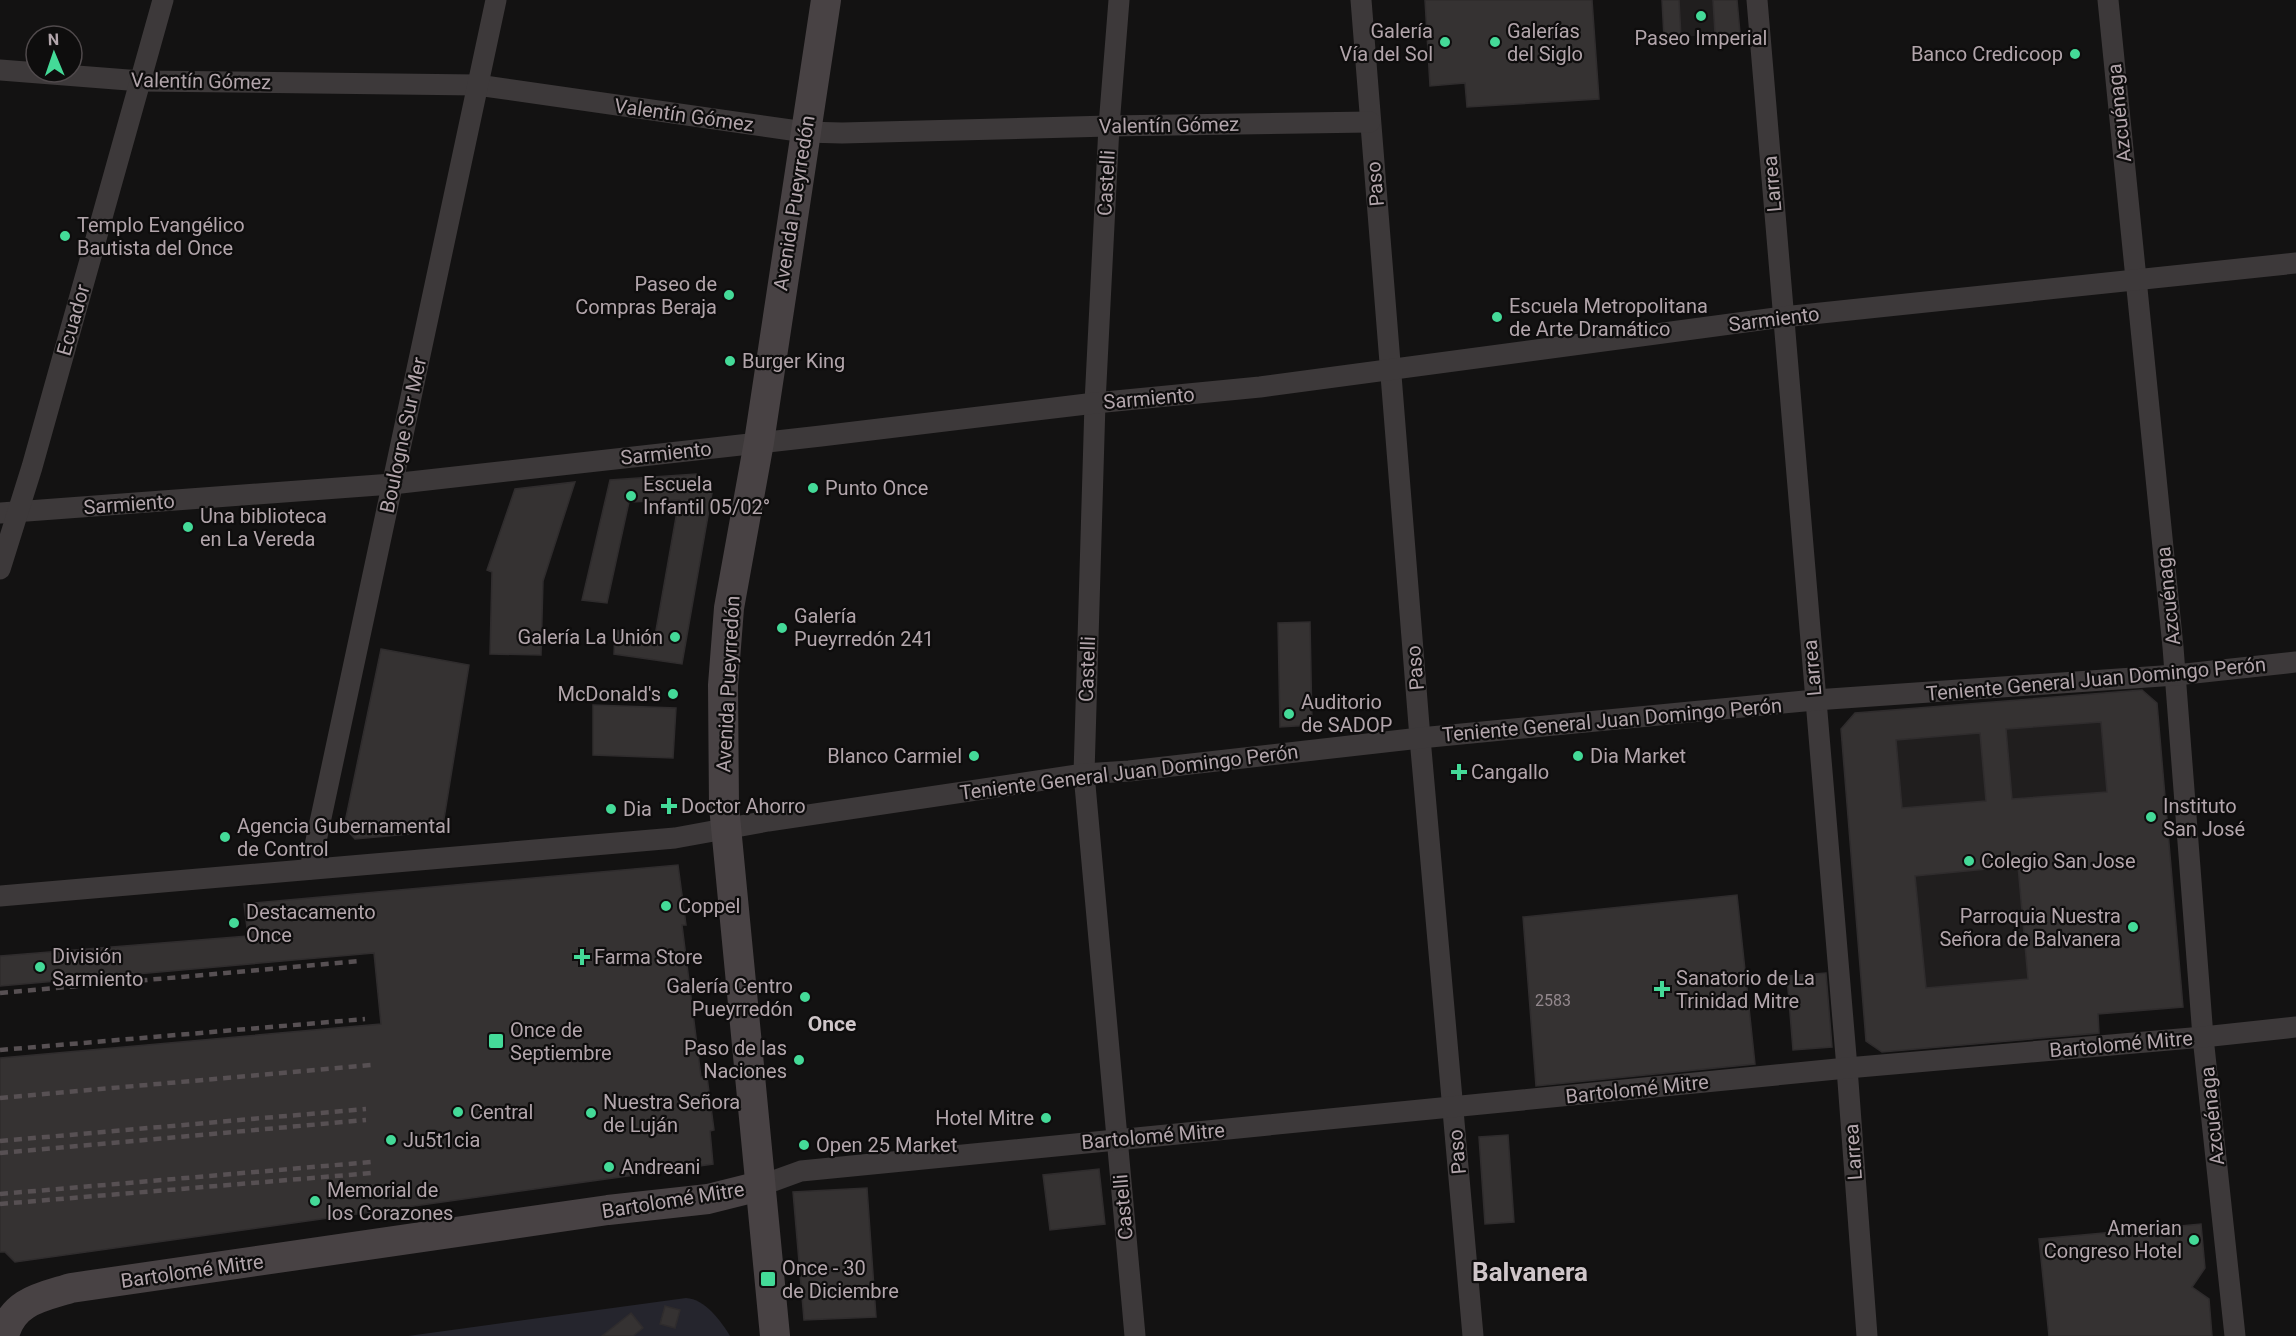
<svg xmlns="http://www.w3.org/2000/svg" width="2296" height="1336" font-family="Roboto,sans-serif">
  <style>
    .built { fill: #201e1e }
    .green { fill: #25252d }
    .building { fill: #353232; stroke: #2f2c2d; stroke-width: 1.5; fill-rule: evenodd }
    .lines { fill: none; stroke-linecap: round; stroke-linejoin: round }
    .minor { stroke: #3d393a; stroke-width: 21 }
    .secondary { stroke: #484244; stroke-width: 30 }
    .rail { stroke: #575053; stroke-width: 4.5; stroke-dasharray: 8 6; stroke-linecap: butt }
    .poi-dot { fill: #44da98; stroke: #0e0d0d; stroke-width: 2 }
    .labels { text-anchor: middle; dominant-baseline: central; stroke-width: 4.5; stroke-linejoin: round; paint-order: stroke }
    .number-label { font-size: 16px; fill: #93888d }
    .poi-label { font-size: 20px; fill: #b2a5ab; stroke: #0e0d0d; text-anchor: start }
    .street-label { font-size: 20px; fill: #b2a5ab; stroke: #0e0d0d }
    .neighbourhood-label { font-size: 21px; font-weight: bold; fill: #cfc6c9; stroke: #0e0d0d }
    .district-label { font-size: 26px; font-weight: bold; fill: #cfc6c9; stroke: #0e0d0d }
  </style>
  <rect width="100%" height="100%" fill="#131212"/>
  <g class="built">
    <path d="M1662 0H1737L1740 33 1664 38Z"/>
    <path d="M2142 690 2157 703 2169 840 2084 847 2099 1034 1882 1052 1866 1041 1841 729 1855 713Z"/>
  </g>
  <path class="green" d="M686 1298C705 1299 721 1321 730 1336H408Z"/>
  <g class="building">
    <path d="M1425 0H1592L1599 99 1467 107 1465 83 1430 86Z"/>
    <path d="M1662 0H1679L1681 37 1664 38Z"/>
    <path d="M1713 0H1737L1740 33 1715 34Z"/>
    <path d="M696 474 712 493 682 664 614 654 615 630 655 636 679 500 629 502 607 603 582 600 610 480Z"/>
    <path d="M575 482 543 581 541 655 490 654 492 572 487 570 515 489Z"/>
    <path d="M1310 622 1312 725 1280 727 1278 623Z"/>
    <path d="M381 649 469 665 442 831 355 839 344 827Z"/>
    <path d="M2142 690 2157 703 2183 1007 2098 1014 2099 1033 1882 1052 1866 1041 1841 729 1855 713ZM2101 722 2107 792 2012 799 2006 729ZM1980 733 1986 801 1902 808 1896 740ZM2018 866 2028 979 1926 988 1915 876Z"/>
    <path d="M593 705 676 708 673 758 593 755Z"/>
    <path d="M678 865 686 925H682L701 1077H707L714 1130 710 1131 713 1164 15 1262 5 1252H0V1058L381 1024 374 953 0 986V956L248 936 244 904Z"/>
    <path d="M1737 895 1755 1064 1536 1086 1523 917Z"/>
    <path d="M1826 973 1832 1047 1793 1050 1787 976Z"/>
    <path d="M1508 1135 1514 1222 1485 1224 1479 1137Z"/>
    <path d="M1099 1169 1105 1224 1050 1230 1043 1175Z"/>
    <path d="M867 1188 876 1317 804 1320 793 1192Z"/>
    <path d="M2201 1224 2205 1268 2192 1287 2209 1299 2212 1336H2049L2039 1239Z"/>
    <path d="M665 1306 680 1310 675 1328 660 1324Z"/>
    <path d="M631 1313 643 1328 633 1336H602Z"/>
  </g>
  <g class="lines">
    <g class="minor">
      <path d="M1119 0 1109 126 1095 403 1084 774 1135 1336"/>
      <path d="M1361 0 1420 738 1473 1336"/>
      <path d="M1757 0 1847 1068 1867 1336"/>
      <path d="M2108 0 2173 647 2203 1037 2235 1336"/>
      <path d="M0 70 141 81 477 85 805 132 842 133 1109 126 1370 122"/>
      <path d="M0 513 392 484 821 436 1095 403 1260 387 1783 317 2296 263"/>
      <path d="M0 569 32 467 163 0"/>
      <path d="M310 869 496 0"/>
      <path d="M0 896 675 838 768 821 1084 774 1129 771 1420 738 1815 700 2176 675 2296 662"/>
      <path d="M760 1186 801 1171 1847 1068 2203 1037 2296 1027"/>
    </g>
    <g class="secondary">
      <path d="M4 1336C12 1301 42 1297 71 1288L608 1210 708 1199 760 1186"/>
      <path d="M775 1336 724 806 723 685 729 608 759 442 826 0"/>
    </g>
    <g class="rail">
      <path d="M0 993 360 961"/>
      <path d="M0 1050 365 1019"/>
      <path d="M0 1098 371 1065"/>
      <path d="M0 1141 366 1109"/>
      <path d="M0 1153 366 1120"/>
      <path d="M0 1194 371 1162"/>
      <path d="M0 1204 372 1173"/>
    </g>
  </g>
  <g class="poi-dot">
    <circle cx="1701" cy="16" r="6"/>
    <circle cx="1445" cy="42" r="6"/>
    <circle cx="1495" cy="42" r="6"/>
    <circle cx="2075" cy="54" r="6"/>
    <circle cx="65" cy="236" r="6"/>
    <circle cx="729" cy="295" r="6"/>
    <circle cx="1497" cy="317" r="6"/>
    <circle cx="730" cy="361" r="6"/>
    <circle cx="813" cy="488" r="6"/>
    <circle cx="631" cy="496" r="6"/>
    <circle cx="188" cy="527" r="6"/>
    <circle cx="782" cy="628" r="6"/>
    <circle cx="675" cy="637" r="6"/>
    <circle cx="673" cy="694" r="6"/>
    <circle cx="1289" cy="714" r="6"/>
    <circle cx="974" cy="756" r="6"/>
    <circle cx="1578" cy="756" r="6"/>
    <path d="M1456 763h6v6h6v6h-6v6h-6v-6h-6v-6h6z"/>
    <path d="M666 797h6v6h6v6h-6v6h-6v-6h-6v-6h6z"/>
    <circle cx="611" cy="809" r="6"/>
    <circle cx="2151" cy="817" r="6"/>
    <circle cx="225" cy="837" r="6"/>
    <circle cx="1969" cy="861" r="6"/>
    <circle cx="666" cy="906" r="6"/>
    <circle cx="234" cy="923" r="6"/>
    <circle cx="2133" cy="927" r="6"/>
    <path d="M579 948h6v6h6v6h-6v6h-6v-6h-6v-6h6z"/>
    <circle cx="40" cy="967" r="6"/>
    <path d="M1659 980h6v6h6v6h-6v6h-6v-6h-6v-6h6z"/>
    <circle cx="805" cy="997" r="6"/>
    <rect x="488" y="1033" width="16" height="16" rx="3"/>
    <circle cx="799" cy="1060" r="6"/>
    <circle cx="458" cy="1112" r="6"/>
    <circle cx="591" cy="1113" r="6"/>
    <circle cx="1046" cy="1118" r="6"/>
    <circle cx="391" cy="1140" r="6"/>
    <circle cx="804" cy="1145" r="6"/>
    <circle cx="609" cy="1167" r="6"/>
    <circle cx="315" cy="1201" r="6"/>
    <circle cx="2194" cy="1240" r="6"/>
    <rect x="760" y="1271" width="16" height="16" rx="3"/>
  </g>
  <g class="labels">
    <g class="number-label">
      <text x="1553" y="1000">2583</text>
    </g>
    <g class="poi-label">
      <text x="1433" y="31" text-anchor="end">Galería<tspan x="1433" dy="23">Vía del Sol</tspan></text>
      <text x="1507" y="31">Galerías<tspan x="1507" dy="23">del Siglo</tspan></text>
      <text x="1701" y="38" text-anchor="middle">Paseo Imperial</text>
      <text x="2063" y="54" text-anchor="end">Banco Credicoop</text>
      <text x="77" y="225">Templo Evangélico<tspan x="77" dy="23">Bautista del Once</tspan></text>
      <text x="717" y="284" text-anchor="end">Paseo de<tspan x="717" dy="23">Compras Beraja</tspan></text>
      <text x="1509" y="306">Escuela Metropolitana<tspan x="1509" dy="23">de Arte Dramático</tspan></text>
      <text x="742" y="361">Burger King</text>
      <text x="643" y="484">Escuela<tspan x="643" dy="23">Infantil 05/02°</tspan></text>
      <text x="825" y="488">Punto Once</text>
      <text x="200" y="516">Una biblioteca<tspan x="200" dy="23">en La Vereda</tspan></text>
      <text x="794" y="616">Galería<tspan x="794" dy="23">Pueyrredón 241</tspan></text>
      <text x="663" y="637" text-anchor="end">Galería La Unión</text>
      <text x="661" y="694" text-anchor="end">McDonald's</text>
      <text x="1301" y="702">Auditorio<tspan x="1301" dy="23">de SADOP</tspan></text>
      <text x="962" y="756" text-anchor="end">Blanco Carmiel</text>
      <text x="1590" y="756">Dia Market</text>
      <text x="1471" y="772">Cangallo</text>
      <text x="681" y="806">Doctor Ahorro</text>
      <text x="2163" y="806">Instituto<tspan x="2163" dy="23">San José</tspan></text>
      <text x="623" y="809">Dia</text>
      <text x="237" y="826">Agencia Gubernamental<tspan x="237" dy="23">de Control</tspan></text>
      <text x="1981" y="861">Colegio San Jose</text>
      <text x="678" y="906">Coppel</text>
      <text x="246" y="912">Destacamento<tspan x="246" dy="23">Once</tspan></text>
      <text x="2121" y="916" text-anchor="end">Parroquia Nuestra<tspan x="2121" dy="23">Señora de Balvanera</tspan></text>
      <text x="52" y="956">División<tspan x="52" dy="23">Sarmiento</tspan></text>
      <text x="594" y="957">Farma Store</text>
      <text x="1676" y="978">Sanatorio de La<tspan x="1676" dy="23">Trinidad Mitre</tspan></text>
      <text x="793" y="986" text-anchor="end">Galería Centro<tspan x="793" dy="23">Pueyrredón</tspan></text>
      <text x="510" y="1030">Once de<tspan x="510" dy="23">Septiembre</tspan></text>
      <text x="787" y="1048" text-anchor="end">Paso de las<tspan x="787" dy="23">Naciones</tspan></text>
      <text x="603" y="1102">Nuestra Señora<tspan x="603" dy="23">de Luján</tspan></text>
      <text x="470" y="1112">Central</text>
      <text x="1034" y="1118" text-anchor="end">Hotel Mitre</text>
      <text x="403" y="1140">Ju5t1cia</text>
      <text x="816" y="1145">Open 25 Market</text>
      <text x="621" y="1167">Andreani</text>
      <text x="327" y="1190">Memorial de<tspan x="327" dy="23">los Corazones</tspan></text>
      <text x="2182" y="1228" text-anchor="end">Amerian<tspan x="2182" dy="23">Congreso Hotel</tspan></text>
      <text x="782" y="1268">Once - 30<tspan x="782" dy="23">de Diciembre</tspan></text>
    </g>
    <g class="street-label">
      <text transform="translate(201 81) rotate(1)">Valentín Gómez</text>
      <text transform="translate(2119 113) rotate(-96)">Azcuénaga</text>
      <text transform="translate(684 115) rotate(8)">Valentín Gómez</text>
      <text transform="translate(1169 125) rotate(-1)">Valentín Gómez</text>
      <text transform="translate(1106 183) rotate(-87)">Castelli</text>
      <text transform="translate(1375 184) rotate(-95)">Paso</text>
      <text transform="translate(1772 184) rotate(-95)">Larrea</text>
      <text transform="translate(794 203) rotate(-81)">Avenida Pueyrredón</text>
      <text transform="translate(1774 319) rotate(-7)">Sarmiento</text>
      <text transform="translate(73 320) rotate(-74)">Ecuador</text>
      <text transform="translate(1149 398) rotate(-5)">Sarmiento</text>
      <text transform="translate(403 435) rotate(-78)">Boulogne Sur Mer</text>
      <text transform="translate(666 453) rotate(-6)">Sarmiento</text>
      <text transform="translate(129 504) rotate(-4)">Sarmiento</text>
      <text transform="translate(2168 596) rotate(-96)">Azcuénaga</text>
      <text transform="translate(1415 668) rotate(-95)">Paso</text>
      <text transform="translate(1812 668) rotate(-95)">Larrea</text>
      <text transform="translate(1087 669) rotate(-88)">Castelli</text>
      <text transform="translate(2096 679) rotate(-5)">Teniente General Juan Domingo Perón</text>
      <text transform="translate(728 684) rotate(-87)">Avenida Pueyrredón</text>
      <text transform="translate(1612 720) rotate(-5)">Teniente General Juan Domingo Perón</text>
      <text transform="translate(1129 772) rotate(-7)">Teniente General Juan Domingo Perón</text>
      <text transform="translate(2121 1044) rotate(-5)">Bartolomé Mitre</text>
      <text transform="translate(1637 1089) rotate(-6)">Bartolomé Mitre</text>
      <text transform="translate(2212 1116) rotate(-96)">Azcuénaga</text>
      <text transform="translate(1153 1136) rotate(-5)">Bartolomé Mitre</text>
      <text transform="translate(1457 1152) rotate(-95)">Paso</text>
      <text transform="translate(1853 1152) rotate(-94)">Larrea</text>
      <text transform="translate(673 1200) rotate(-9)">Bartolomé Mitre</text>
      <text transform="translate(1123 1207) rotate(-95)">Castelli</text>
      <text transform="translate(192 1271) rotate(-8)">Bartolomé Mitre</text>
    </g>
    <g class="neighbourhood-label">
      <text x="832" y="1024">Once</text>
    </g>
    <g class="district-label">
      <text x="1530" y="1272">Balvanera</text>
    </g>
  </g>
  <g transform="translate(54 54) rotate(358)"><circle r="28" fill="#0e0d0d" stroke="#504a4c" stroke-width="1.5"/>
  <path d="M0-4.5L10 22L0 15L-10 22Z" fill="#44da98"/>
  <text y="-9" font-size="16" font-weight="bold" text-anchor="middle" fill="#b2a5ab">N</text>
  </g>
</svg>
